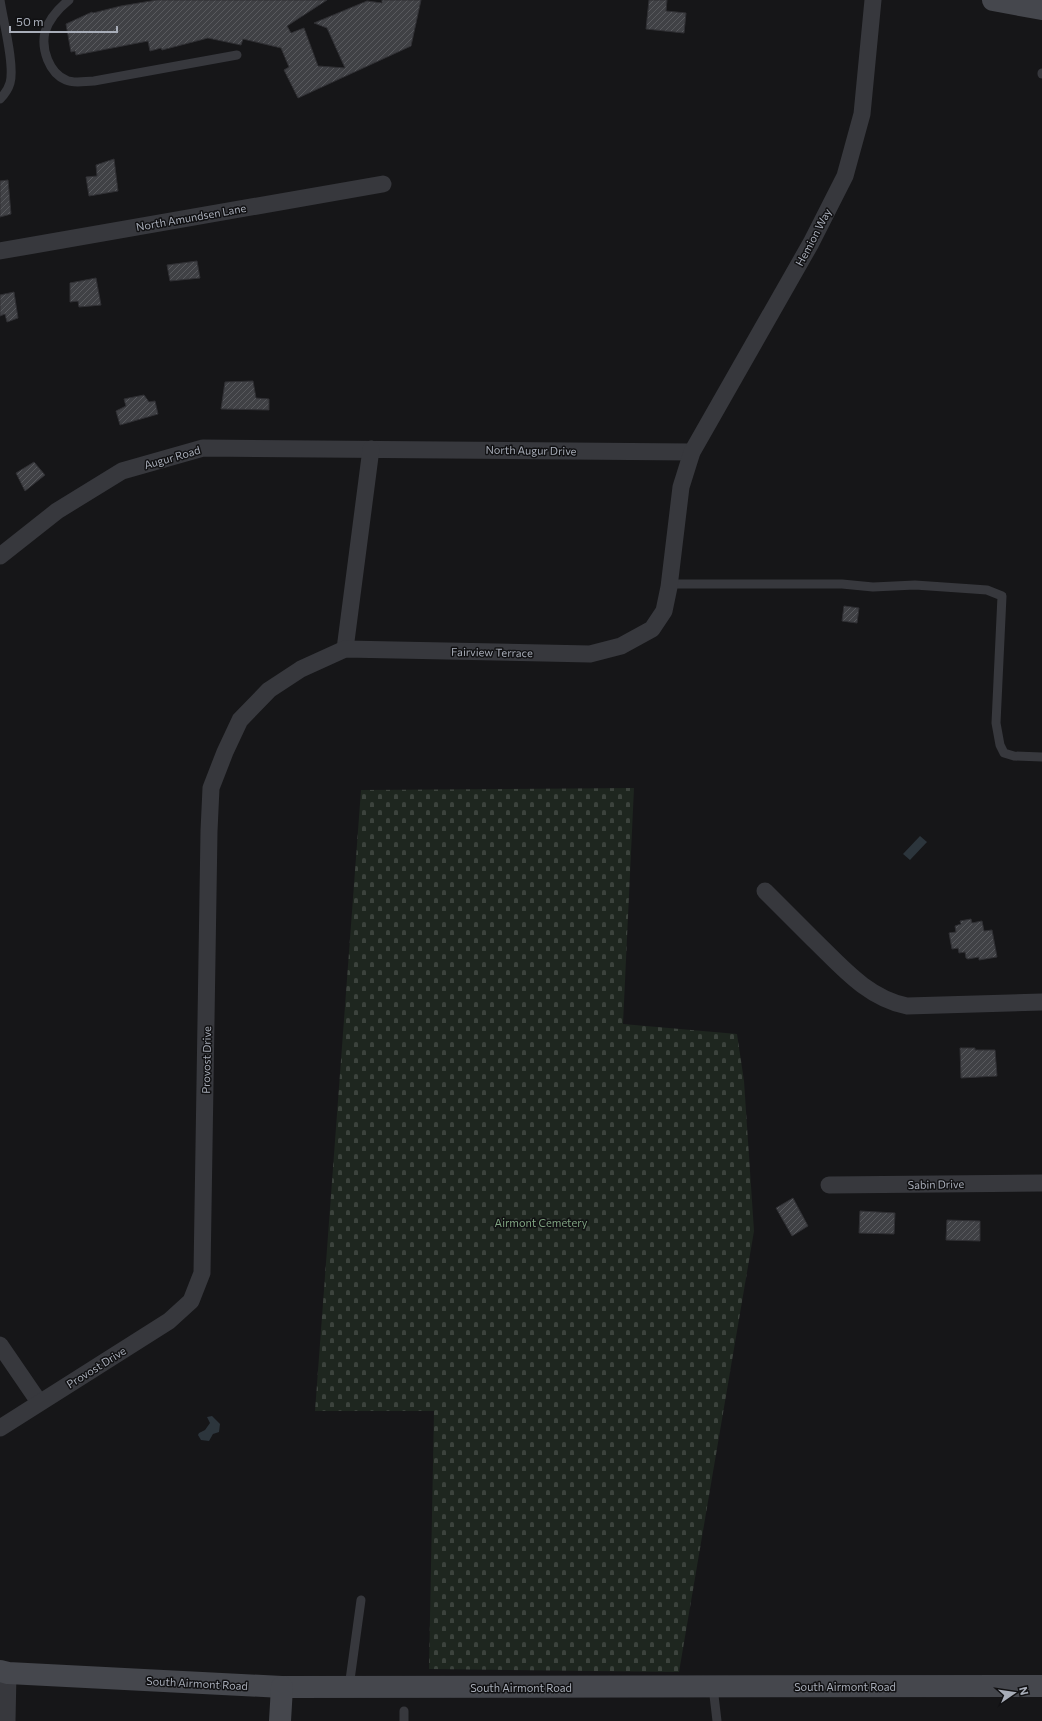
<svg xmlns="http://www.w3.org/2000/svg" width="1042" height="1721" font-family="Commissioner,sans-serif">
  <style>
    .cemetery { fill: url(#cemetery-stones) }
    .water { fill: #2c353c }
    .building { fill: url(#building-hatch); stroke: #303034 }
    .lines { fill: none; stroke-linecap: round; stroke-linejoin: round }
    .lane { stroke: #37383d; stroke-width: 9 }
    .street { stroke: #37383d; stroke-width: 17 }
    .secondary { stroke: #45474d; stroke-width: 22 }
    .labels { text-anchor: middle; dominant-baseline: central; stroke-width: 3; stroke-linejoin: round; paint-order: stroke }
    .street-label { font-size: 11px; fill: #a8adb8; stroke: #111113 }
    .park-label { font-size: 11px; fill: #7fa381; stroke: #111113 }
  </style>
  <defs>
    <pattern id="cemetery-stones" width="16" height="16" patternUnits="userSpaceOnUse"><rect width="16" height="16" fill="#1e261f"/><path d="M2 7V4a2 2 0 0 1 4 0v3zM10 15v-3a2 2 0 0 1 4 0v3z" fill="#3c433d"/></pattern>
    <pattern id="building-hatch" width="6" height="6" patternUnits="userSpaceOnUse"><rect width="6" height="6" fill="#404145"/><path d="M-1 1l2-2M0 6l6-6M5 7l2-2" fill="none" stroke="#595a5e"/></pattern>
  </defs>
  <rect width="100%" height="100%" fill="#161618"/>
  <path class="cemetery" d="M634 788 623 1024 737 1034 744 1081 754 1231 679 1672 429 1669 434 1411H315L361 790Z"/>
  <g class="water">
    <path d="M920 836 927 842 910 860 903 854Z"/>
    <path d="M212 1416 220 1424 219 1432 213 1434 209 1441 201 1440 198 1435 199 1433 205 1430 210 1423 207 1417Z"/>
  </g>
  <g class="building">
    <path d="M157 0H327L287 26 291 33 304 28 318 66 345 68 327 28 314 23 367 1 382 3V0H421L411 46 298 98 284 70 289 67 281 48 243 39 241 45 208 38 162 50 161 48 150 51 148 41 76 55 75 51 71 52 66 24 92 12 93 13 121 6Z"/>
    <path d="M649 0H667L666 11 686 13 684 33 646 29Z"/>
    <path d="M114 159 118 191 89 196 86 177 97 176 96 165Z"/>
    <path d="M8 180 11 214 0 217V181Z"/>
    <path d="M197 261 200 278 170 281 167 265Z"/>
    <path d="M96 278 101 305 79 307 78 301 70 302V283Z"/>
    <path d="M14 292 18 318 7 322 5 314 0 316V295Z"/>
    <path d="M253 381 256 398 269 399V410L221 409 225 382Z"/>
    <path d="M144 395 149 402 155 401 158 414 120 425 116 411 126 406 124 399Z"/>
    <path d="M34 462 45 475 25 491 16 473Z"/>
    <path d="M844 606 859 608 857 623 842 621Z"/>
    <path d="M971 919 972 923 982 921 984 931 992 930 997 957 979 960V957L968 959 966 958 965 952 959 953 958 948 952 949 949 933 956 932 955 926 961 924 960 921Z"/>
    <path d="M960 1048H975V1050H995L997 1076 961 1078Z"/>
    <path d="M793 1198 808 1226 792 1236 776 1208Z"/>
    <path d="M860 1211 895 1213 894 1234 859 1233Z"/>
    <path d="M947 1220 980 1221V1241L946 1240Z"/>
  </g>
  <g class="lines">
    <g class="lane">
      <path d="M69 0C59 8 49 19 45 32 41 49 49 73 66 80 74 84 85 81 94 81L237 55"/>
      <path d="M1042 74V73"/>
      <path d="M0 99C5 94 8 90 10 83 15 66 3 20 0 0"/>
      <path d="M669 584H842L873 587 915 585 973 589 987 590 1002 596 996 723 1000 745 1004 753 1014 756 1042 757"/>
      <path d="M349 1687 361 1600"/>
      <path d="M713 1687 717 1721"/>
      <path d="M404 1721V1711"/>
    </g>
    <g class="street">
      <path d="M0 251 383 184"/>
      <path d="M0 556 57 511 122 471 203 448 692 452"/>
      <path d="M345 649 371 449"/>
      <path d="M765 891C781 907 797 923 813 939 841 966 867 998 907 1006L1042 1002"/>
      <path d="M829 1185 1042 1183"/>
      <path d="M0 1345 39 1402"/>
      <path d="M0 1428 169 1321 191 1301 202 1273 209 831 211 788 225 752 240 720 269 690 301 669 345 649 590 654 621 646 652 629 664 611 669 587 681 487 692 452 811 243 845 176 862 114 873 0"/>
      <path d="M7 1721 8 1673"/>
    </g>
    <g class="secondary">
      <path d="M993 0 1042 9"/>
      <path d="M0 1671 8 1673 282 1687 1042 1686"/>
      <path d="M280 1721 282 1687"/>
    </g>
  </g>
  <g class="labels">
    <g class="street-label">
      <text transform="translate(191 217) rotate(-10)">North Amundsen Lane</text>
      <text transform="translate(813 237) rotate(-62)">Hemion Way</text>
      <text transform="translate(531 450) rotate(1)">North Augur Drive</text>
      <text transform="translate(172 457) rotate(-16)">Augur Road</text>
      <text transform="translate(492 652) rotate(1)">Fairview Terrace</text>
      <text transform="translate(206 1060) rotate(-89)">Provost Drive</text>
      <text transform="translate(936 1184) rotate(-1)">Sabin Drive</text>
      <text transform="translate(96 1367) rotate(-32)">Provost Drive</text>
      <text transform="translate(197 1683) rotate(3)">South Airmont Road</text>
      <text x="845" y="1686">South Airmont Road</text>
      <text x="521" y="1687">South Airmont Road</text>
    </g>
    <g class="park-label">
      <text x="541" y="1222">Airmont Cemetery</text>
    </g>
  </g>
  <g transform="translate(1014 1693) rotate(77)" stroke="#111113" stroke-width="3" paint-order="stroke">
  <path d="M0-3L7 15L0 10L-7 15Z" fill="#a8adb8"/>
  <text y="-6" font-size="11" font-weight="bold" text-anchor="middle" fill="#a8adb8">N</text>
  </g>
  <path d="M10 26v6h107v-6" fill="none" stroke="#a8adb8" stroke-width="2"/>
  <text x="16" y="26" font-size="12" fill="#a8adb8" stroke="#111113" stroke-width="3" paint-order="stroke">50 m</text>
</svg>
